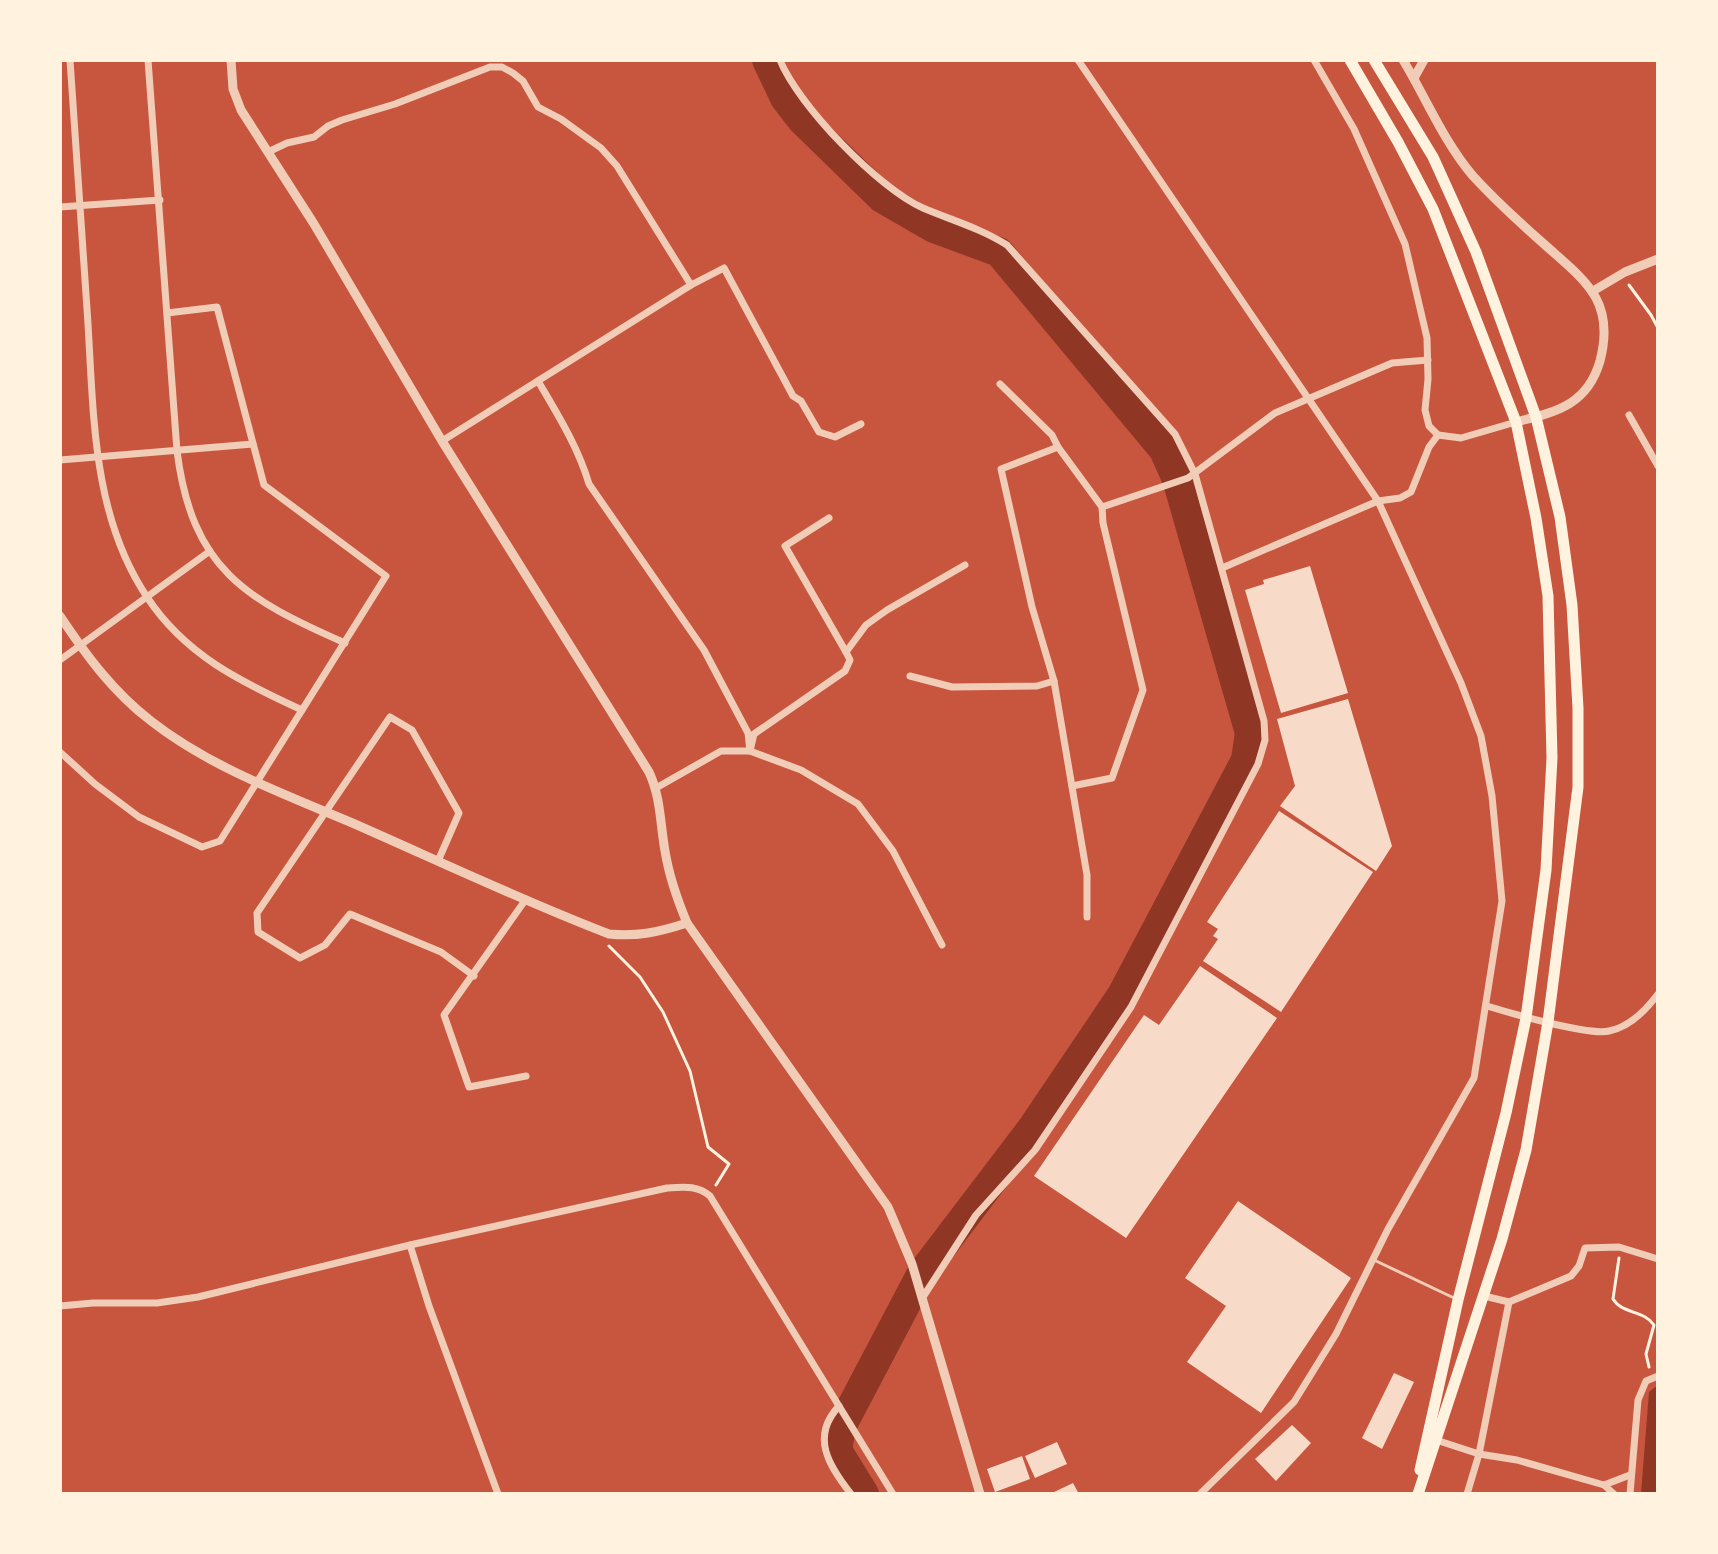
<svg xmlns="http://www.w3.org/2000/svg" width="1718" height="1554" font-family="'Fira Sans',sans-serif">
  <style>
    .water { fill: #8f3625 }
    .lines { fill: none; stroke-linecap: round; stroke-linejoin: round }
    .river { stroke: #8f3625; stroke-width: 30 }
    .building { fill: #f7dbc8 }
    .path { stroke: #fff3e0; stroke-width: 3 }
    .service { stroke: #f1ccb7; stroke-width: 3 }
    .minor { stroke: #f1ccb7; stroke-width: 7 }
    .tertiary { stroke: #f1ccb7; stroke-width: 9 }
    .primary { stroke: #fff3e0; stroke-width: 11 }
  </style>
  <rect width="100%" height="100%" fill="#c8553d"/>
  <path class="water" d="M1658 1385V1494H1641L1649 1392Z"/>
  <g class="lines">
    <path class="river" d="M767 60 785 98 802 120 882 198 934 228 999 252 1164 450 1177 479 1250 733 1246 760 1122 995 1033 1127 922 1273 841 1427 837 1450 864 1494"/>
  </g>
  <g class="building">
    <path d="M1310 566 1348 693 1281 713 1245 590 1264 584 1263 580Z"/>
    <path d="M1348 699 1392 846 1376 871 1280 806 1295 786 1277 719Z"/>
    <path d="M1279 811 1373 872 1281 1012 1203 961 1218 939 1213 936 1218 929 1207 922Z"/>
    <path d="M1200 966 1277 1018 1126 1238 1034 1176 1144 1015 1159 1025Z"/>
    <path d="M1238 1201 1351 1278 1261 1413 1187 1362 1226 1306 1185 1278Z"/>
    <path d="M1394 1373 1414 1382 1382 1449 1362 1438Z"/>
    <path d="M1292 1425 1311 1443 1276 1481 1255 1459Z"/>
    <path d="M1057 1442 1067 1464 1035 1478 1025 1456Z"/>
    <path d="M1022 1456 1030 1479 995 1492 987 1469Z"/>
    <path d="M1073 1483 1079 1494H1050Z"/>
  </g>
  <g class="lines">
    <g class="path">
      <path d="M1629 285 1651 315 1658 328"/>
      <path d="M609 946 640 977 663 1012 690 1071 708 1147 729 1164 716 1185"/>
      <path d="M1619 1258 1613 1299C1622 1314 1644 1310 1654 1325L1646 1354 1649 1367"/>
    </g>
    <path class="service" d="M1374 1260 1454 1298"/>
    <g class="minor">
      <path d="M70 60C75 143 81 226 87 309 94 407 90 512 147 597 185 655 241 682 302 710"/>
      <path d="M148 60 177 451C192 569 245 599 345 643"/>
      <path d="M780 60C798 105 878 188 923 208 951 220 980 228 1007 245L1175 434 1195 474 1264 721 1265 740 1258 764 1131 1007 1035 1150 976 1215 923 1297"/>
      <path d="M1078 60 1378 501 1461 683 1481 736 1492 796 1502 901 1474 1078 1388 1229 1336 1334 1294 1402 1200 1494"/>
      <path d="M1314 60 1354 129 1405 244 1427 338 1428 379 1425 410 1429 426 1438 435 1461 438 1516 422"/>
      <path d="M268 152 287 143 314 137 328 126 342 120 395 104 490 67H502L513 73 523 81 538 107 561 119 601 148 617 166 691 285"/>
      <path d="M60 207 160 200"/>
      <path d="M538 381C558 415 578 447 589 484L704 650 748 733 750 751 801 770 858 804 893 851 942 945"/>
      <path d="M1000 384 1052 435 1058 447"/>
      <path d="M1629 415 1658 466"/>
      <path d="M442 441 691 285 724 268 793 396 801 401 819 432 835 437 861 424"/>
      <path d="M60 460 253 444"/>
      <path d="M1222 568 1378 501 1400 498 1411 492 1429 447 1438 435"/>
      <path d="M846 652 866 625 887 610 965 565"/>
      <path d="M60 660 210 551"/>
      <path d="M910 676 952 687 1037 686 1054 681"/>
      <path d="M60 752 95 784 139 817 202 847 220 841 386 576 264 485 217 307 167 313"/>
      <path d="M1072 786 1112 778 1143 690 1103 523 1102 507"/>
      <path d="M656 788 721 751H750L754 734 845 671 850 660 846 652 785 546 829 518"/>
      <path d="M438 861 459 813 412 730 390 717 257 913 258 932 300 958 325 945 350 914 441 952 474 976"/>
      <path d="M1087 917V875L1054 681 1032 607 1001 469 1058 447 1102 507 1188 478 1275 413 1392 363 1428 360"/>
      <path d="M1487 1006C1510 1013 1589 1036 1609 1031 1630 1027 1646 1010 1658 994"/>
      <path d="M526 1076 469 1087 444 1015 526 899"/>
      <path d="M410 1245 429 1306 498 1494"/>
      <path d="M1484 1296 1509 1302 1571 1276 1579 1266 1585 1248 1619 1247 1658 1259"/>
      <path d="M60 1306 93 1303H157L198 1297 410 1245 667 1188C684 1187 697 1185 710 1196L893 1494"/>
      <path d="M839 1406C810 1437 829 1466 851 1494"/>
      <path d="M1433 1439 1479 1454 1517 1460 1604 1485 1630 1475"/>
      <path d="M1604 1485 1614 1494"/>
      <path d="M1467 1494 1479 1454 1509 1302"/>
      <path d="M1630 1494 1638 1400 1646 1381 1658 1376"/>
    </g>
    <g class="tertiary">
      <path d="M231 60 233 89 241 110 314 224 442 441 649 772C661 798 660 823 665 851 669 876 677 899 687 923L888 1207 912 1264 980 1494"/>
      <path d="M1403 60C1426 98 1444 142 1473 176 1495 200 1519 222 1544 244 1584 280 1616 300 1600 361 1587 406 1555 412 1516 422"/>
      <path d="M1414 78 1424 60"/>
      <path d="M1593 291 1625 272 1658 259"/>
      <path d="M60 616C86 655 113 692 151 721 211 768 287 795 357 825 441 862 523 901 609 934 637 937 659 932 687 923"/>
    </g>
    <g class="primary">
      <path d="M1350 60 1398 142 1433 209 1516 422 1536 518 1548 596 1552 758 1546 870 1526 1018 1506 1113 1458 1300 1420 1470"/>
      <path d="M1374 60 1433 157 1476 252 1536 417 1560 517 1572 605 1578 708V787L1548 1022 1526 1150 1502 1239 1418 1494"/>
    </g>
  </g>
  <rect width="1718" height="1554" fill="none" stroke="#fff3e0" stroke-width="124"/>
</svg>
